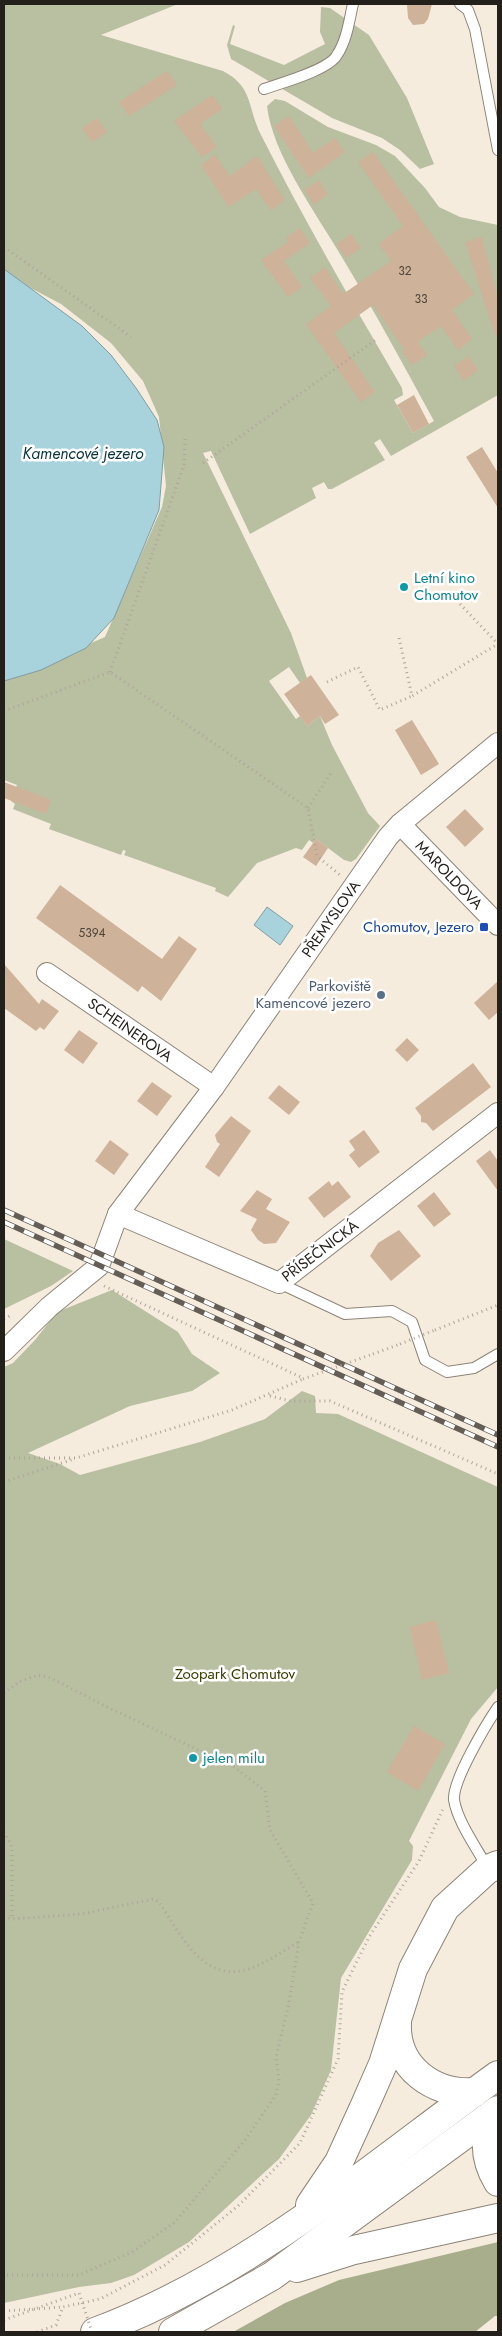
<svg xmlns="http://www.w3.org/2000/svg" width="502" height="2336" font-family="Jost,sans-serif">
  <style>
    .green { fill: #b9bfa1 }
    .forest { fill: #a8ae8c }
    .water { fill: #a8d3dd; stroke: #809da2 }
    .building { fill: #ceb299 }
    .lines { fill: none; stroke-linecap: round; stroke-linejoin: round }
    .lane-casing { stroke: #8d8478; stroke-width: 12 }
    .street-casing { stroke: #8d8478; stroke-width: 22 }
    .highway-casing { stroke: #8d8478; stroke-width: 30 }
    .path { stroke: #ada59a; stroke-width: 3; stroke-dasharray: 1 4; stroke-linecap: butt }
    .lane { stroke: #fff; stroke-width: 10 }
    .street { stroke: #fff; stroke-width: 20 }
    .highway { stroke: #fff; stroke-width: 28 }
    .rail-casing { stroke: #645e56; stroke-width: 5.5 }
    .rail { stroke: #fff; stroke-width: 4; stroke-dasharray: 11; stroke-linecap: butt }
    .path-bridge { stroke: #ada59a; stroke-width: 3; stroke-dasharray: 1 4; stroke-linecap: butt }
    .culture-dot { fill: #0f9aa8; stroke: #fff; stroke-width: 2 }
    .transit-dot { fill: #1a4fb4; stroke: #fff; stroke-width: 2 }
    .service-dot { fill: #5c6f8a; stroke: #fff; stroke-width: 2 }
    .labels { text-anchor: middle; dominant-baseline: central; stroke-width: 5; stroke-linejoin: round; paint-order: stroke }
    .number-label { font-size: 12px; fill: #4e443a }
    .culture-label { font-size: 15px; fill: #0d838f; stroke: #fff; text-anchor: start }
    .street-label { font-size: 15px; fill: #231f1a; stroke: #fff }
    .transit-label { font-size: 15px; fill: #164399; stroke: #fff; text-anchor: end }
    .service-label { font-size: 15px; fill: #4e5e75; stroke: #fff; text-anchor: end }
    .park-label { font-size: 15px; fill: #373d01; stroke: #fff }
    .water-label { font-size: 16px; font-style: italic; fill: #0b353d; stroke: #fff }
  </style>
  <rect width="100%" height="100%" fill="#f6ecde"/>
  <g class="green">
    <path d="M4 4H178L101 35 223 71C253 87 247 105 260 133 304 220 353 304 402 388L403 395 394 400 413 433 434 421C403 364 371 305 337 249 313 209 272 152 267 106L275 99 285 101 328 127 376 145 395 156 425 188 439 207 460 217 498 225V395L391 456 380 439 374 443 385 460 332 489H328L324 482 312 488 316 498 250 534 211 451 203 453 291 633 307 678 300 683 289 667 269 681 296 719 300 716 307 726 320 716 332 745 368 813 380 826 356 859 351 862 344 860 316 839 313 843 309 840 302 850 296 848 257 863 228 897 215 891 216 888 124 855 126 851 123 850 121 855 49 829 51 824 13 809 15 804 11 801 17 785 4 780V680L105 637 162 507 166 486 159 417 143 381 111 343 61 304 4 274Z"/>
    <path d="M321 7 330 8 369 35 407 98 434 164 420 169 400 150 382 138 332 118 231 59 227 45 233 25 235 26 230 44 284 65 325 44 320 32Z"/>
    <path d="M4 1239 73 1271 51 1286 4 1309Z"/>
    <path d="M112 1290 178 1332 192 1354 220 1373 192 1391 130 1406 28 1453 60 1464 80 1475 200 1442 265 1419 302 1391 315 1396 316 1413 338 1414 498 1487V1687L471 1719 409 1841 413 1846 412 1860 341 1978 331 2070 311 2115 279 2159 189 2242 134 2275 111 2283 79 2287 4 2303V1367L13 1363 35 1340 57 1312Z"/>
  </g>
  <path class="forest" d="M498 2242V2316H495L475 2332H233L285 2303 339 2280Z"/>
  <g class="water">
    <path d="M4 269 82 326 111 355 136 388 157 420 164 447 159 510 114 618 86 648 41 670 4 681Z"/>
    <path d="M267 907 293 926 280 945 254 925Z"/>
  </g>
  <g class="building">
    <path d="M407 4H432L428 19 424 24 413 25 408 18Z"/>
    <path d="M167 71 177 85 129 116 119 102Z"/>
    <path d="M212 95 222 109 200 124 217 147 202 157 174 121Z"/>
    <path d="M289 116 313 153 335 138 345 152 309 178 274 126Z"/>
    <path d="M97 118 107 132 92 142 82 128Z"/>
    <path d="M373 152 474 294 452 310 472 339 458 350 441 326 418 342 427 355 412 365 402 351 404 349 373 305 334 333 375 392 361 402 306 324 331 306 310 278 325 267 343 294 391 261 379 244 403 226 358 162Z"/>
    <path d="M215 155 230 176 257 156 285 200 271 210 256 189 229 207 201 165Z"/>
    <path d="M319 180 328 194 314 205 304 190Z"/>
    <path d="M300 228 310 243 284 261 302 287 288 297 261 260 288 242 286 238Z"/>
    <path d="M351 234 361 248 346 258 336 244Z"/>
    <path d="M482 237 498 299V335H495L465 242Z"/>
    <path d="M468 356 478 370 464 381 454 366Z"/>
    <path d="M414 395 429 424 413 433 397 405Z"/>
    <path d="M482 447 498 473V508L466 457Z"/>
    <path d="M311 675 339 715 325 724 320 716 307 726 284 694Z"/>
    <path d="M412 720 439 764 421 775 395 730Z"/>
    <path d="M4 782 51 800 46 814 4 798Z"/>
    <path d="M465 809 484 829 465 847 446 827Z"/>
    <path d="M316 839 328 848 316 866 303 857Z"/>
    <path d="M60 885 162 959 179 936 197 949 161 1001 142 986 138 992 36 918Z"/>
    <path d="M4 964 39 1004 42 999 59 1011 44 1030 40 1027 36 1031 4 1008Z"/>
    <path d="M498 981V1012L489 1020 474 1003Z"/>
    <path d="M79 1030 98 1043 83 1064 64 1050Z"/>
    <path d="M407 1038 419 1050 407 1062 395 1050Z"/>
    <path d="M473 1063 491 1087 433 1131 426 1123 421 1122V1116L415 1108Z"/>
    <path d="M152 1082 172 1096 157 1116 137 1101Z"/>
    <path d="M279 1085 300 1102 289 1115 268 1098Z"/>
    <path d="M231 1116 251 1131 219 1177 205 1167 220 1144 217 1142 215 1135Z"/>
    <path d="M364 1130 380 1152 359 1168 349 1155 355 1150 349 1141Z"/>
    <path d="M110 1140 129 1154 114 1175 95 1161Z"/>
    <path d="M490 1150 498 1161V1191L476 1161Z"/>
    <path d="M329 1181 332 1186 338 1181 351 1197 324 1218 308 1198Z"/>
    <path d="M257 1190 272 1199 266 1209 290 1222 276 1243 264 1244 258 1240 251 1230 257 1219 240 1211Z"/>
    <path d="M434 1192 451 1214 434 1227 417 1206Z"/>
    <path d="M399 1230 421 1256 391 1281 370 1256 378 1243Z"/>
    <path d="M436 1620 449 1673 422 1680 410 1627Z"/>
    <path d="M414 1726 445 1744 418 1791 387 1772Z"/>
  </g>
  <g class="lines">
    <g class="lane-casing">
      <g id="lane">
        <path d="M460 4 468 10 475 29 498 150"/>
        <path d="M264 89C281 83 329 70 337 55 347 40 349 21 353 4"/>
        <path d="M279 1283 345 1314 392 1311 412 1322 425 1360 447 1372 474 1368 498 1354"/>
        <path d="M488 1869C477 1848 458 1823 454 1800 452 1781 487 1723 498 1707"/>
      </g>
    </g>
    <g class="street-casing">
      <g id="street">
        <path d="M400 824 498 925"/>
        <path d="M47 973 214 1087"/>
        <path d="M118 1214 279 1283 498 1113"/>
        <path d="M4 1351 49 1307 99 1266 118 1214 214 1087 388 837 400 824 498 743"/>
      </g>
    </g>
    <g class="highway-casing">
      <g id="highway">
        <path d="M397 2023C395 2068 434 2095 475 2092"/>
        <path d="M496 2112C483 2136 484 2159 498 2182"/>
        <path d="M310 2205 339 2162 365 2105 383 2064 413 1969 445 1908 488 1869 498 1865"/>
        <path d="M297 2268 354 2250 498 2218"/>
        <path d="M95 2332C246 2276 369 2168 498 2075"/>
        <path d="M173 2332 272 2276 498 2110"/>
      </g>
    </g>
    <g class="path">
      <path d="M4 247 131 337"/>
      <path d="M203 463 377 339"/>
      <path d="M460 604 498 644"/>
      <path d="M399 638 412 696 498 644"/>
      <path d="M110 672 184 465 185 439"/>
      <path d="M327 682 358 667 380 710 412 696"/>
      <path d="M4 711 110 672 308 808 317 856 340 875"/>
      <path d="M308 808 331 773"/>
      <path d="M104 1286 303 1378"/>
      <path d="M4 1319 12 1315"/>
      <path d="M435 1330 498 1305"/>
      <path d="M373 1354 400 1344"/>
      <path d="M270 1396 291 1401H330L498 1474"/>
      <path d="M4 1458H76L232 1410 303 1379"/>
      <path d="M4 1482 74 1459"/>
      <path d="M4 1693 19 1682 38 1675 51 1678 101 1704 234 1767 265 1791 270 1830 313 1903 299 1942 288 2008 276 2057 279 2081 276 2095 245 2140 174 2223 132 2252 79 2275H4"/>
      <path d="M4 1832 12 1847V1919"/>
      <path d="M4 1916 12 1919 82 1914 153 1899 159 1902C181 1935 204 1986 252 1968 268 1962 284 1950 299 1942"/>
      <path d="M4 2311 63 2307"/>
      <path d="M37 2332 56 2325 63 2307 100 2299 165 2265 238 2206 300 2143 338 2059 342 1992 369 1937 419 1861 443 1809"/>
    </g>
    <use href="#lane" class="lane"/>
    <use href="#street" class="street"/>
    <use href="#highway" class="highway"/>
    <g class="rail-casing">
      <g id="rail">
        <path d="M4 1210 498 1435"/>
        <path d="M4 1222 498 1447"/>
      </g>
    </g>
    <use href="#rail" class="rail"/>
    <g class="path-bridge">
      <path d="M400 1344 435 1330"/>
      <path d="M303 1379 373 1354"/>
      <path d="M4 2320 79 2293 92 2332"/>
    </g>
  </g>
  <g class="culture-dot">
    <circle cx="404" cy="587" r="5"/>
    <circle cx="193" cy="1758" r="5"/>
  </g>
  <rect class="transit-dot" x="479" y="922" width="10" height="10" rx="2.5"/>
  <circle class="service-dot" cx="381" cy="995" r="5"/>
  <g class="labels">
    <g class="number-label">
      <text x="405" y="271">32</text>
      <text x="421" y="299">33</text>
      <text x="92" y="933">5394</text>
    </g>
    <g class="culture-label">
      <text x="414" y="578">Letní kino<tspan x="414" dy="17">Chomutov</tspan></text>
      <text x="203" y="1758">jelen milu</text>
    </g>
    <g class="street-label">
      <text transform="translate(449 875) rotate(46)">MAROLDOVA</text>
      <text transform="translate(331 919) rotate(-55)">PŘEMYSLOVA</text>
      <text transform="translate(130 1030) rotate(35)">SCHEINEROVA</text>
      <text transform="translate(320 1251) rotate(-37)">PŘÍSEČNICKÁ</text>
    </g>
    <g class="transit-label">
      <text x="474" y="927">Chomutov, Jezero</text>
    </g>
    <g class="service-label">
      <text x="371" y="986">Parkoviště<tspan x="371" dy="17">Kamencové jezero</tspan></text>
    </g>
    <g class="park-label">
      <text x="235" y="1674">Zoopark Chomutov</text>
    </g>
    <g class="water-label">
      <text x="83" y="453">Kamencové jezero</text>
    </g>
  </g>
  <rect width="502" height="2336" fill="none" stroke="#231f1a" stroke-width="10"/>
</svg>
